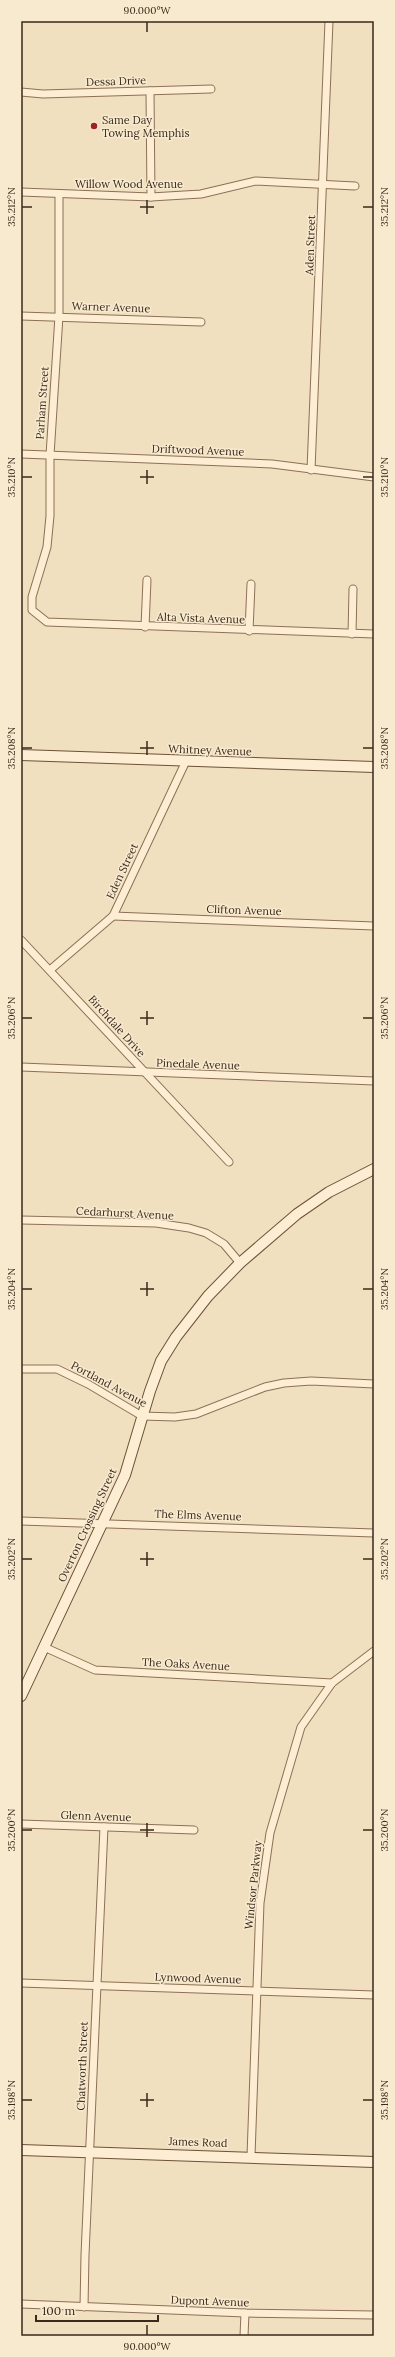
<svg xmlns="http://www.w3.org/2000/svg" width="395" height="2357" font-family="Lora,serif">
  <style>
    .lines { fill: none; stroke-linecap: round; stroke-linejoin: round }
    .street-casing { stroke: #8c7056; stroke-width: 9 }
    .secondary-casing { stroke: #6d5139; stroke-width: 12 }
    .street { stroke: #fcedd3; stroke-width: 7 }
    .secondary { stroke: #fcedd3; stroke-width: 10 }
    .ticks { fill: none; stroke: #3a291c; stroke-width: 1.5 }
    .poi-dot { fill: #a02128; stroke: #f8eacf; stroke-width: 1.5 }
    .labels { text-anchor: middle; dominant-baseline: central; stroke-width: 3; stroke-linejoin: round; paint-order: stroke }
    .street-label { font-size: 11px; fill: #3a291c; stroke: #f8eacf }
    .poi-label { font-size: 11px; fill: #3a291c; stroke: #f8eacf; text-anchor: start }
    .neatline { fill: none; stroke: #3a291c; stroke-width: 1.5 }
    .ticks-label { font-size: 10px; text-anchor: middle; fill: #3a291c }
  </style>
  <rect width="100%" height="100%" fill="#f1e0bf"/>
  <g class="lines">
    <g class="street-casing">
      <g id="street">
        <path d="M150 91 151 197"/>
        <path d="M21 92 43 94 211 89"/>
        <path d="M21 192 151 197 201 194 256 181 355 186"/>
        <path d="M59 194V316L50 455V516L47 547 32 597V610L47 622 374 634"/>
        <path d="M21 316 201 322"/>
        <path d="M21 454 272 464 374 477"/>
        <path d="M311 470 329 21"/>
        <path d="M145 627 147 580"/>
        <path d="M249 631 251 584"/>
        <path d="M352 634 353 589"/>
        <path d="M113 916 374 926"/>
        <path d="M21 940 229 1162"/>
        <path d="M50 970 113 916 186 761"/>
        <path d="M21 1067 374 1081"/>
        <path d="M21 1220 156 1223 189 1228 206 1233 224 1244 240 1263"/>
        <path d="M21 1369H57L88 1384 142 1416 175 1417 196 1414 265 1387 284 1383 311 1381 374 1384"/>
        <path d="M21 1521 374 1533"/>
        <path d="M44 1647 95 1670 332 1683"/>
        <path d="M21 1824 194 1830"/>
        <path d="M21 1983 374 1995"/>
        <path d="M251 2156 260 1903 270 1833 301 1727 332 1683 374 1651"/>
        <path d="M21 2304 245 2313 374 2315"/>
        <path d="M84 2307 85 2255 104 1827"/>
        <path d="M244 2336 245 2313"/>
      </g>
    </g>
    <g class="secondary-casing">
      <g id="secondary">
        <path d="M21 755 374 767"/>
        <path d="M21 1696 125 1475 150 1391 161 1361 176 1337 208 1296 240 1263 297 1214 329 1192 374 1169"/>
        <path d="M21 2150 374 2162"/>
      </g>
    </g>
    <use href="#street" class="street"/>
    <use href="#secondary" class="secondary"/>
  </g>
  <path class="ticks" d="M147 22V32M147 200V214M22 207H32M140 207H154M363 207H373M147 470V484M22 477H32M140 477H154M363 477H373M147 741V755M22 748H32M140 748H154M363 748H373M147 1011V1025M22 1018H32M140 1018H154M363 1018H373M147 1282V1296M22 1289H32M140 1289H154M363 1289H373M147 1552V1566M22 1559H32M140 1559H154M363 1559H373M147 1823V1837M22 1830H32M140 1830H154M363 1830H373M147 2093V2107M22 2100H32M140 2100H154M363 2100H373M147 2325V2335"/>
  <circle class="poi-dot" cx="94" cy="126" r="4"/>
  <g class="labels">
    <g class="street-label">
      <text transform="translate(116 81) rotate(-2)">Dessa Drive</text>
      <text x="129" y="184">Willow Wood Avenue</text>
      <text transform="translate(310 245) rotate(-88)">Aden Street</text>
      <text transform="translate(111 307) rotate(2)">Warner Avenue</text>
      <text transform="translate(42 403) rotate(-86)">Parham Street</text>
      <text transform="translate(198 450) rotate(2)">Driftwood Avenue</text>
      <text transform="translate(201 618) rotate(2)">Alta Vista Avenue</text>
      <text transform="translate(210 750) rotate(2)">Whitney Avenue</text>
      <text transform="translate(122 871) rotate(-65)">Eden Street</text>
      <text transform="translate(244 910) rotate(2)">Clifton Avenue</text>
      <text transform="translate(117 1026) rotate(48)">Birchdale Drive</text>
      <text transform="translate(198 1064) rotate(2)">Pinedale Avenue</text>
      <text transform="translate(125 1213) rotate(3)">Cedarhurst Avenue</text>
      <text transform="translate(109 1384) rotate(28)">Portland Avenue</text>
      <text transform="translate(198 1515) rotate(2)">The Elms Avenue</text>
      <text transform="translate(87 1525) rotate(-65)">Overton Crossing Street</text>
      <text transform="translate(186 1664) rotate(3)">The Oaks Avenue</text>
      <text transform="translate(96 1816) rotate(2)">Glenn Avenue</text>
      <text transform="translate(253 1885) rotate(-84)">Windsor Parkway</text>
      <text transform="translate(198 1978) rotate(2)">Lynwood Avenue</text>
      <text transform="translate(82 2066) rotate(-88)">Chatworth Street</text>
      <text transform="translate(198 2142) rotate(2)">James Road</text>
      <text transform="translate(210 2301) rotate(2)">Dupont Avenue</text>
    </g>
    <g class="poi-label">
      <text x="102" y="120">Same Day<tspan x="102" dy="13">Towing Memphis</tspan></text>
    </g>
  </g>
  <rect width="395" height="2357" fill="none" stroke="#f8eacf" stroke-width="44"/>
  <path d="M36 2315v6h122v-6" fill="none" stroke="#3a291c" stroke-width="2"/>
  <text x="42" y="2315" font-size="12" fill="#3a291c" stroke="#f8eacf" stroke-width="3" paint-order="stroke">100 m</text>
  <rect x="22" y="22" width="351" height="2313" class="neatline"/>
  <g class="ticks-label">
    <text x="147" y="14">90.000°W</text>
    <text transform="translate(11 207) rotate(-90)" y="4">35.212°N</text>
    <text transform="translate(384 207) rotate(-90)" y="4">35.212°N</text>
    <text transform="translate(11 477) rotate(-90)" y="4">35.210°N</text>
    <text transform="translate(384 477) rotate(-90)" y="4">35.210°N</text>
    <text transform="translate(11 748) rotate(-90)" y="4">35.208°N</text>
    <text transform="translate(384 748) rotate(-90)" y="4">35.208°N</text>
    <text transform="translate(11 1018) rotate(-90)" y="4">35.206°N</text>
    <text transform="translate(384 1018) rotate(-90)" y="4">35.206°N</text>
    <text transform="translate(11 1289) rotate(-90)" y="4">35.204°N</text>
    <text transform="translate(384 1289) rotate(-90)" y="4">35.204°N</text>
    <text transform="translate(11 1559) rotate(-90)" y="4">35.202°N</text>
    <text transform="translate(384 1559) rotate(-90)" y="4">35.202°N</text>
    <text transform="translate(11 1830) rotate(-90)" y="4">35.200°N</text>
    <text transform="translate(384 1830) rotate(-90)" y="4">35.200°N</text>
    <text transform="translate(11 2100) rotate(-90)" y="4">35.198°N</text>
    <text transform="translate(384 2100) rotate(-90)" y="4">35.198°N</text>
    <text x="147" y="2350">90.000°W</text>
  </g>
</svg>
